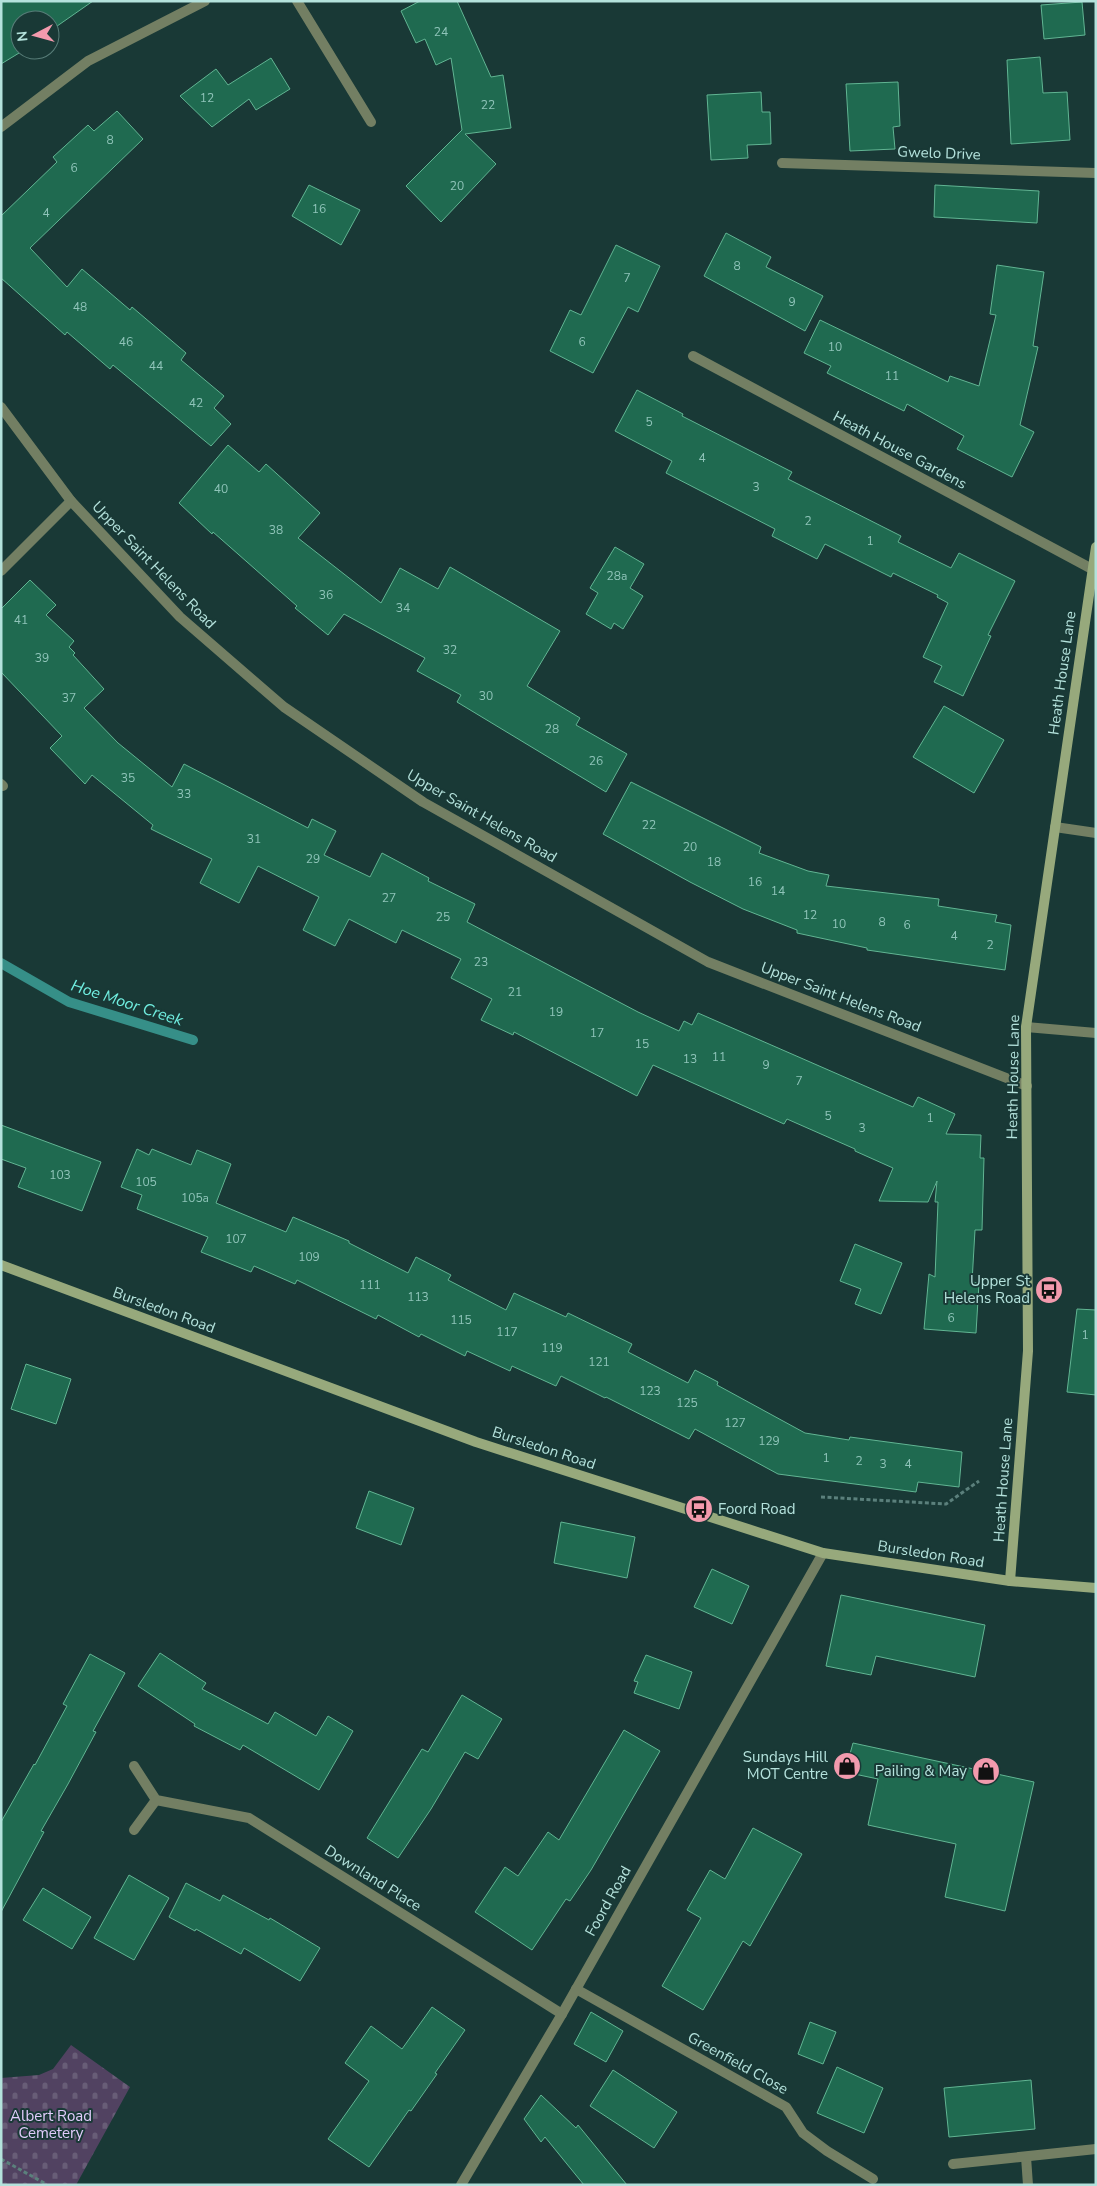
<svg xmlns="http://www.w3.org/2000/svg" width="1097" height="2186" font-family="'Nunito Sans',sans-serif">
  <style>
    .cemetery { fill: url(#cemetery-stones) }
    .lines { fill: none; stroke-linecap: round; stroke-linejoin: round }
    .stream { stroke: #368f88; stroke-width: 10 }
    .building { fill: #1f6a50; stroke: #61b593 }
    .path { stroke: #5b807c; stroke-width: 3; stroke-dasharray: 4 2.5; stroke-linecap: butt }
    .lane { stroke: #737f63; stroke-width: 10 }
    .street { stroke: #737f63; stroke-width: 10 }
    .secondary { stroke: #97a97c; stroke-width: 10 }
    .labels { text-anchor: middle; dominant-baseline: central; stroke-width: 4; stroke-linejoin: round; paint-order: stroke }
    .number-label { font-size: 12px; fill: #8fc4b9 }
    .street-label { font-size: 15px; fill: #b4e2dc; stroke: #193936 }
    .poi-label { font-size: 15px; fill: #b4e2dc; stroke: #193936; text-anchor: end }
    .park-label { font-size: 15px; fill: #e2ccfc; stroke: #193936 }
    .water-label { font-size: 16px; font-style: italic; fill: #70eee0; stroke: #193936 }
  </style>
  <defs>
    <pattern id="cemetery-stones" width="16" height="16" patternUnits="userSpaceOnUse" patternTransform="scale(1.25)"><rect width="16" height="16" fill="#514261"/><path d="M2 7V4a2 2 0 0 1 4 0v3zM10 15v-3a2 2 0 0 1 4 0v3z" fill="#685d77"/></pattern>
  </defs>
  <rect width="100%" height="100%" fill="#193936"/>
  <path class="cemetery" d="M71 2045 130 2087 76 2185H1V2078L39 2075 53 2069Z"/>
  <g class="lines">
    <path class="stream" d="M1 963 69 1002 193 1040"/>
  </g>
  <g class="building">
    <path d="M1 1H93L50 31V20H20V50H24L1 64Z"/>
    <path d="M420 1H457L491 77 503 75 511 128 465 134 496 164 441 222 406 186 462 130 451 58 436 65 425 39 416 43 401 11Z"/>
    <path d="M1082 2 1085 35 1044 39 1041 5Z"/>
    <path d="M1040 57 1043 93 1067 92 1070 140 1011 144 1007 60Z"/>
    <path d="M271 58 290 89 256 110 249 99 212 127 180 96 216 69 228 85Z"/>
    <path d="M898 82 900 126 893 127 895 149 850 151 846 84Z"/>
    <path d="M761 92 762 112H770L771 144 747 145 748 158 711 160 707 95Z"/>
    <path d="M117 111 143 139 30 248 67 287 82 269 130 310 132 307 186 353 181 360 224 396 214 408 231 424 211 446 113 365 110 369 67 332 65 335 1 278V216L57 162 53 157 88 125 94 131Z"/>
    <path d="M309 185 360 210 341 245 292 216Z"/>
    <path d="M935 185 1039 191 1037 223 934 217Z"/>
    <path d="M726 233 771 257 766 267 823 296 805 331 704 276Z"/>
    <path d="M616 245 660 266 638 312 628 307 593 373 550 351 570 310 581 315Z"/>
    <path d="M997 265 1044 272 1033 346 1038 347 1020 425 1034 432 1012 477 957 449 964 436 907 404 904 411 827 373 831 366 804 353 820 320 948 382 950 376 979 386 996 315 990 314Z"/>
    <path d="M637 390 683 414 682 416 792 472 788 479 901 536 898 542 951 568 959 553 1015 581 988 635 991 636 963 696 934 682 942 666 923 657 948 603 937 597 938 595 893 573 891 577 825 544 817 559 772 536 775 529 666 473 672 461 615 431Z"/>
    <path d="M228 445 259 472 266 464 320 513 298 538 381 603 400 568 438 589 450 567 560 631 527 686 580 718 576 725 627 754 606 792 457 702 461 695 417 671 425 658 344 614 328 635 295 608 297 606 213 532 212 534 179 503Z"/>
    <path d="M615 547 644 564 630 588 643 596 623 629 614 623 611 629 586 614 598 593 590 588Z"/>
    <path d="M30 580 56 605 46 615 74 641 69 647 75 653 73 655 104 689 84 708 118 743 172 787 184 764 308 828 312 819 336 831 324 855 370 877 382 853 429 878 428 881 475 904 467 922 638 1012 679 1031 684 1021 692 1025 698 1013 913 1107 918 1097 955 1114 946 1134 981 1135 980 1158H984L982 1230H975L972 1282 979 1283 976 1333 924 1329 929 1274 935 1277 938 1202H935L937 1181 928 1202 879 1201 893 1168 855 1151V1149L787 1119 784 1124 653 1065 637 1096 514 1032 513 1035 481 1020 492 999 451 978 461 959 402 930 396 943 349 919 335 946 303 930 319 897 258 866 239 903 200 883 212 859 151 829 153 825 92 775 85 784 50 748 62 736 1 672V609Z"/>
    <path d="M944 706 1004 740 974 793 913 757Z"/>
    <path d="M631 782 761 847 759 853 808 871 829 875 826 886 939 899 938 906 997 915 995 922 1011 925 1005 970 867 950V948L797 933V930L743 909 690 882 603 834Z"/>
    <path d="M1 1125 101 1162 82 1211 18 1187 26 1168 1 1159Z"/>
    <path d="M137 1149 149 1155 152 1149 191 1165 197 1150 231 1164 216 1203 286 1232 293 1217 349 1241V1243L408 1273 416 1257 451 1275 448 1280 506 1310 514 1293 566 1317 568 1313 632 1344 628 1352 688 1383 695 1370 718 1382 717 1385 805 1433 849 1440 850 1437 962 1452 959 1487 918 1482 916 1492 778 1474 695 1429 689 1439 606 1397 605 1398 561 1376 556 1386 512 1366 510 1371 467 1351 465 1356 421 1334 419 1337 378 1315 376 1319 297 1280 295 1284 254 1266 251 1272 201 1252 208 1237 137 1209 142 1195 121 1187Z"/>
    <path d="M855 1244 902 1263 881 1314 855 1304 861 1289 840 1281Z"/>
    <path d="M1077 1309 1096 1310V1395L1067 1392Z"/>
    <path d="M26 1364 71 1379 56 1424 11 1409Z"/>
    <path d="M369 1491 414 1508 401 1545 356 1528Z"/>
    <path d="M561 1522 635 1537 627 1578 554 1563Z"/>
    <path d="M712 1569 749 1586 732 1624 694 1607Z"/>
    <path d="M841 1595 985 1625 975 1677 876 1656 871 1675 826 1666Z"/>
    <path d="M160 1653 206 1683 202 1689 268 1724 275 1712 316 1736 328 1716 353 1731 319 1790 243 1745 240 1750 194 1726 195 1724 138 1686Z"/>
    <path d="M90 1654 125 1673 93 1731 96 1732 68 1784 41 1831 44 1832 1 1912V1822L34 1764 35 1765 67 1706 63 1704Z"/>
    <path d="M646 1655 692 1672 679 1709 634 1693 638 1682 634 1681Z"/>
    <path d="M462 1695 502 1719 478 1759 465 1752 431 1809 398 1858 367 1838 422 1749 428 1752Z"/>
    <path d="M624 1730 660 1751 591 1870 570 1901 566 1899 532 1950 475 1912 505 1867 518 1876 548 1832 559 1840Z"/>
    <path d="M853 1743 1034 1782 1005 1911 945 1897 956 1844 868 1825 878 1779 845 1772Z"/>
    <path d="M753 1828 802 1854 750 1946 743 1941 703 2010 662 1986 701 1918 687 1910 710 1870 725 1879Z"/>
    <path d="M129 1875 169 1898 134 1960 94 1938Z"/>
    <path d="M186 1883 220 1901 223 1895 269 1920 270 1918 320 1948 300 1981 244 1948 241 1954 196 1929 195 1931 169 1917Z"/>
    <path d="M43 1888 91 1917 72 1949 23 1920Z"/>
    <path d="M432 2007 465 2030 435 2073 437 2074 411 2111 409 2110 369 2167 328 2139 369 2081 345 2063 371 2026 402 2049Z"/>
    <path d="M591 2012 623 2031 606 2062 574 2044Z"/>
    <path d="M810 2022 836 2032 823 2064 798 2054Z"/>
    <path d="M837 2067 883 2088 864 2133 817 2113Z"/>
    <path d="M613 2070 677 2112 654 2148 590 2106Z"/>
    <path d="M1031 2080 1035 2129 949 2137 944 2088Z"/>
    <path d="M541 2095 576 2128 578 2125 627 2185H584L545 2137 541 2142 524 2119Z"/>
  </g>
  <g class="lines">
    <g class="path">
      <path d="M821 1497 946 1504 979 1481"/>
      <path d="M1 2159 46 2184"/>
    </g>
    <path class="lane" d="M1055 827 1096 833"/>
    <g class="street">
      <path d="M297 1 371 122"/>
      <path d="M1 127 88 61 205 1"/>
      <path d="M782 163 1096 173"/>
      <path d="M693 356 1092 569"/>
      <path d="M1 407 71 501 180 617 284 707 423 802 708 962 1027 1086"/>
      <path d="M1 571 71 501"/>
      <path d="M1 784 3 786"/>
      <path d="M1026 1027 1096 1033"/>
      <path d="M134 1766 156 1800 249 1818 562 2014"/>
      <path d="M134 1830 156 1800"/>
      <path d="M576 1989 786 2107 803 2133 827 2151 873 2179"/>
      <path d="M1026 2157 1028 2185"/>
      <path d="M953 2164 1096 2149"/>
      <path d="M461 2185 562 2014 823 1553"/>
    </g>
    <g class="secondary">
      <path d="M1 1265 476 1442 823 1553 1010 1581 1096 1588"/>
      <path d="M1010 1581 1028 1351 1026 1027 1096 547"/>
    </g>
  </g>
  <defs>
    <g id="bus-disc" transform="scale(1.4375)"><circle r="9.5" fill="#f29aad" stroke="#193936"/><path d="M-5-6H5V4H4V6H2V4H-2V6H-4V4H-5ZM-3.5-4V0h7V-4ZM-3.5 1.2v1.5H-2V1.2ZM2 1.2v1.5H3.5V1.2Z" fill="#111"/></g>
    <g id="shop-disc" transform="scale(1.4375)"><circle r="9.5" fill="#f29aad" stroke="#193936"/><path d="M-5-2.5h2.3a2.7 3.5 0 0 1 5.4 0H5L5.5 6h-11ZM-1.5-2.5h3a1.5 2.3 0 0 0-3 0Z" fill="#111"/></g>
  </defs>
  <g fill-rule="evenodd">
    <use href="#bus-disc" x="1049" y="1290"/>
    <use href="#bus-disc" x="699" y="1509"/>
    <use href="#shop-disc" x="847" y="1766"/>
    <use href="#shop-disc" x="986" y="1771"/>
  </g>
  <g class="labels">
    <g class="number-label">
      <text x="441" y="32">24</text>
      <text x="207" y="98">12</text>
      <text x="488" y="105">22</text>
      <text x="110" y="140">8</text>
      <text x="74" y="168">6</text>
      <text x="457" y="186">20</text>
      <text x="319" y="209">16</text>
      <text x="46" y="213">4</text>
      <text x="737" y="266">8</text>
      <text x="627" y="278">7</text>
      <text x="792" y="302">9</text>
      <text x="80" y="307">48</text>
      <text x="126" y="342">46</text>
      <text x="582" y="342">6</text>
      <text x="835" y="347">10</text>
      <text x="156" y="366">44</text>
      <text x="892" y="376">11</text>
      <text x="196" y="403">42</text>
      <text x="649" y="422">5</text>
      <text x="702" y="458">4</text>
      <text x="756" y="487">3</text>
      <text x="221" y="489">40</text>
      <text x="808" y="521">2</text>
      <text x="276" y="530">38</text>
      <text x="870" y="541">1</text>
      <text x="617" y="576">28a</text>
      <text x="326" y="595">36</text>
      <text x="403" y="608">34</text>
      <text x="21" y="620">41</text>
      <text x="450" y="650">32</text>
      <text x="42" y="658">39</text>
      <text x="486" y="696">30</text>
      <text x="69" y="698">37</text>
      <text x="552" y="729">28</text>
      <text x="596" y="761">26</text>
      <text x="128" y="778">35</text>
      <text x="184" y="794">33</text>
      <text x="649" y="825">22</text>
      <text x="254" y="839">31</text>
      <text x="690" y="847">20</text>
      <text x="313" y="859">29</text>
      <text x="714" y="862">18</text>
      <text x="755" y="882">16</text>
      <text x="778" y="891">14</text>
      <text x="389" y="898">27</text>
      <text x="810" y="915">12</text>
      <text x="443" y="917">25</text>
      <text x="882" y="922">8</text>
      <text x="839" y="924">10</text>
      <text x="907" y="925">6</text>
      <text x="954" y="936">4</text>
      <text x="990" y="945">2</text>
      <text x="481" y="962">23</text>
      <text x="515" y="992">21</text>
      <text x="556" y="1012">19</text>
      <text x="597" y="1033">17</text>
      <text x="642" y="1044">15</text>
      <text x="719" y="1057">11</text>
      <text x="690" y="1059">13</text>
      <text x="766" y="1065">9</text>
      <text x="799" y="1081">7</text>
      <text x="828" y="1116">5</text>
      <text x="930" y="1118">1</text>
      <text x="862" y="1128">3</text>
      <text x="60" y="1175">103</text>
      <text x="146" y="1182">105</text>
      <text x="195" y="1198">105a</text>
      <text x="236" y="1239">107</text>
      <text x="309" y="1257">109</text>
      <text x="370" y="1285">111</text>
      <text x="418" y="1297">113</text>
      <text x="951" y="1318">6</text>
      <text x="461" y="1320">115</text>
      <text x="507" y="1332">117</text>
      <text x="1085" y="1335">1</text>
      <text x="552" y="1348">119</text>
      <text x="599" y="1362">121</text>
      <text x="650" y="1391">123</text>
      <text x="687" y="1403">125</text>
      <text x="735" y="1423">127</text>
      <text x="769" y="1441">129</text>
      <text x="826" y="1458">1</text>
      <text x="859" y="1461">2</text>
      <text x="883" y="1464">3</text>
      <text x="908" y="1464">4</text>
    </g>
    <g class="street-label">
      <text transform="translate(939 153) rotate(2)">Gwelo Drive</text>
      <text transform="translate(900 450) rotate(28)">Heath House Gardens</text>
      <text transform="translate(154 565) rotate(46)">Upper Saint Helens Road</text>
      <text transform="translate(1062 673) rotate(-82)">Heath House Lane</text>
      <text transform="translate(482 816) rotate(30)">Upper Saint Helens Road</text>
      <text transform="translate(841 997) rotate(21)">Upper Saint Helens Road</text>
      <text transform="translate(1013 1077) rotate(-89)">Heath House Lane</text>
      <text transform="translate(164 1310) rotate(20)">Bursledon Road</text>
      <text transform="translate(544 1448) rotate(18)">Bursledon Road</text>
      <text transform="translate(1003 1480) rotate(-86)">Heath House Lane</text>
      <text transform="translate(931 1554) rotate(9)">Bursledon Road</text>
      <text transform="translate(373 1878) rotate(32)">Downland Place</text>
      <text transform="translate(608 1901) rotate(-61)">Foord Road</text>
      <text transform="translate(738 2063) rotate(29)">Greenfield Close</text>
    </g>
    <g class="poi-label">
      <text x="1030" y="1281">Upper St<tspan x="1030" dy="17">Helens Road</tspan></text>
      <text x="718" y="1509" text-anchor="start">Foord Road</text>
      <text x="828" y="1757">Sundays Hill<tspan x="828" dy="17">MOT Centre</tspan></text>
      <text x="967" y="1771">Pailing &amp; May</text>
    </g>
    <g class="park-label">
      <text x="51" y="2116">Albert Road<tspan x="51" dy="17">Cemetery</tspan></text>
    </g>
    <g class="water-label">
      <text transform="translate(127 1003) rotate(18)">Hoe Moor Creek</text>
    </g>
  </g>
  <rect width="1097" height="2186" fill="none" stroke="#b4e2dc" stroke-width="5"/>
  <g transform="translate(35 35) rotate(264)"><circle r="24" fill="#193936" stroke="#577d78"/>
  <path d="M0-4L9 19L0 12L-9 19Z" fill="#f29aad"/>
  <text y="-8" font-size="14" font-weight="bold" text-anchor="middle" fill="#b4e2dc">N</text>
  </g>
</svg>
